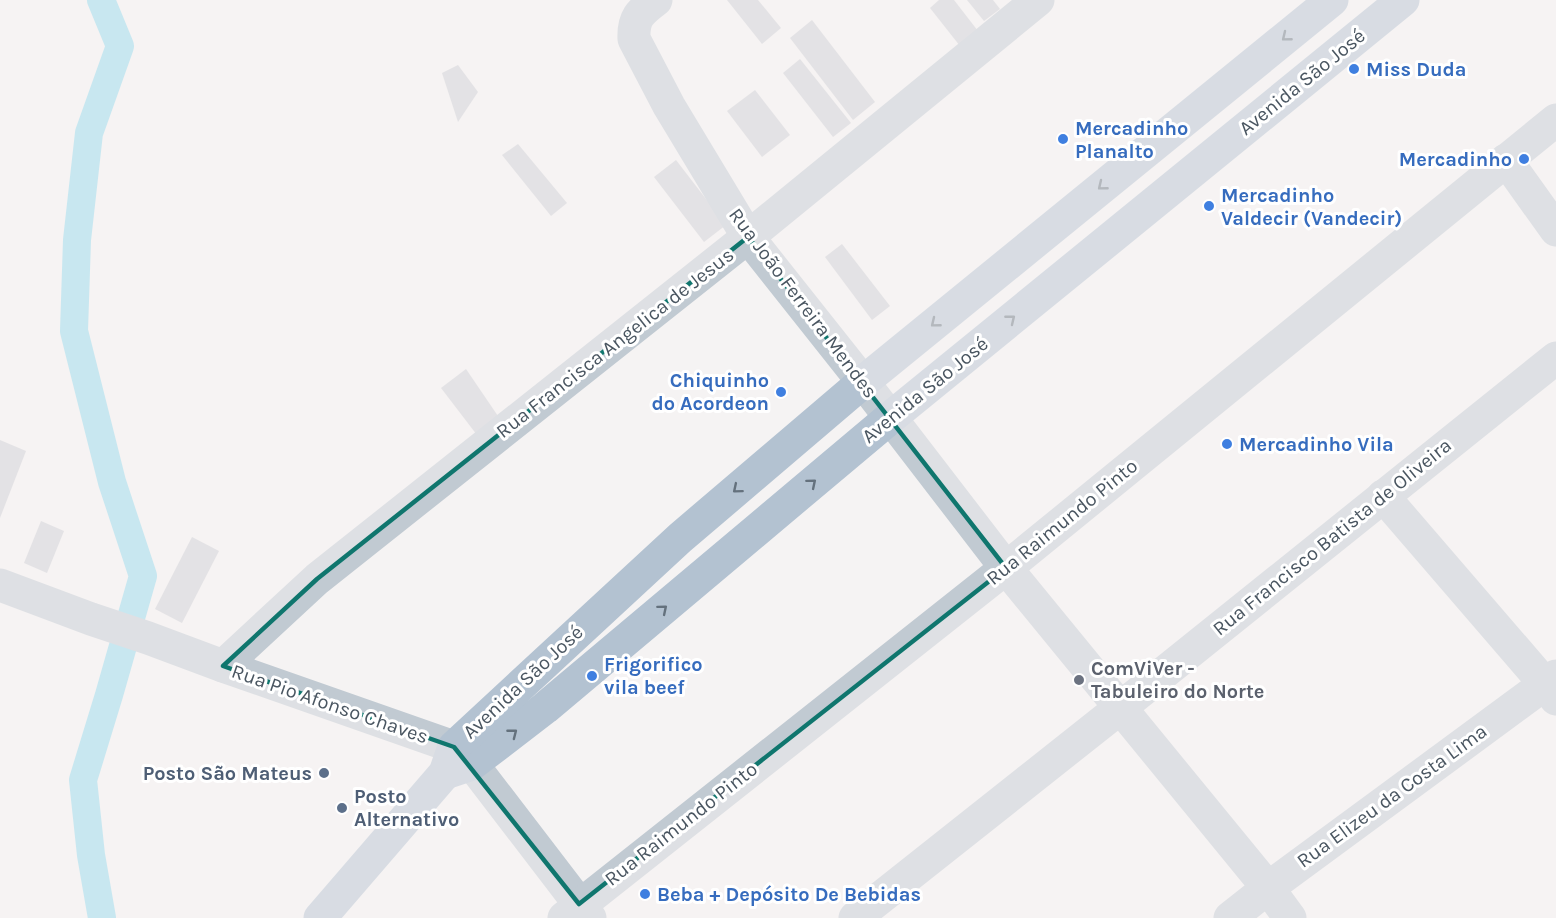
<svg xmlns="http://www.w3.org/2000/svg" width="1556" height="918" font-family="Karla,sans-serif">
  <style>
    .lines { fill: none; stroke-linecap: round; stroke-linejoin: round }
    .canal { stroke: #90daee; stroke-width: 28 }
    .building { fill: #cdcfd5 }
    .street { stroke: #c1cad2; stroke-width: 33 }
    .primary { stroke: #b3c2d1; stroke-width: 33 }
    .oneway { stroke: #64717d }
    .marked { fill: none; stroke: #0f766e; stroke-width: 4.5; stroke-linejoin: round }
    .shop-dot { fill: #3f7fe0; stroke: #fff; stroke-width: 2 }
    .worship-dot { fill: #6b7280; stroke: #fff; stroke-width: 2 }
    .service-dot { fill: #5c6f8a; stroke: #fff; stroke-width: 2 }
    .labels { text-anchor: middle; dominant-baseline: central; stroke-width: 6; stroke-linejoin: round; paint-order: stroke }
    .shop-label { font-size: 20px; font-weight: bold; fill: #366cbe; stroke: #fff; text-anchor: start }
    .street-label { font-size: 20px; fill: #4a5661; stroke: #fff }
    .worship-label { font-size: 20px; font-weight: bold; fill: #5b616d; stroke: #fff; text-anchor: start }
    .service-label { font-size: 20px; font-weight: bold; fill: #4e5e75; stroke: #fff; text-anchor: end }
  </style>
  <rect width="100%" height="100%" fill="#f5f3f3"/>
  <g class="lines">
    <path class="canal" d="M101 0 120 46 89 133 77 240 74 331 112 482 143 576 109 695 83 780 91 855 102 918"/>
  </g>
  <g class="building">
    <path d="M727 0H758L781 28 762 44Z"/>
    <path d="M939 0H954L978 31 960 46 930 8Z"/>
    <path d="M967 0H993L1000 9 984 21Z"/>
    <path d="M812 20 875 102 853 120 790 38Z"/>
    <path d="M800 59 851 123 833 137 783 73Z"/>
    <path d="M458 65 478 92 458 122 442 73Z"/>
    <path d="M755 90 790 135 762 157 727 111Z"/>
    <path d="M518 144 567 203 551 216 502 155Z"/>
    <path d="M676 160 726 225 704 242 654 177Z"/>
    <path d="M842 244 890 306 872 320 825 257Z"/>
    <path d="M466 369 500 419 477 435 441 388Z"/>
    <path d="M0 440 26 451 0 518Z"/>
    <path d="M41 521 64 531 47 573 24 563Z"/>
    <path d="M192 537 219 551 182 623 155 609Z"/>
  </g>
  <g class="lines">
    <g class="street">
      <path d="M656 0C640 12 633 18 634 39L669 106 748 237 863 382 1006 568 1268 888 1290 918"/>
      <path d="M1506 160 1556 230"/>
      <path d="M1383 496 1545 684 1556 699"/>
      <path d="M0 585 91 619 148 638 223 666 454 747 472 764 590 918"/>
      <path d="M223 666 317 579 748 237 1038 0"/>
      <path d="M564 918 1006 568 1556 120"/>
      <path d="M855 918 1120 708 1556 358"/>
      <path d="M1230 918 1268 888 1556 676"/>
    </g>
    <g class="primary">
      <path d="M445 773 472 764 545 708 890 418 1403 0"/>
      <path d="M320 918 445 773 454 747 680 538 863 382 1332 0"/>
    </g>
  </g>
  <defs><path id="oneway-chevron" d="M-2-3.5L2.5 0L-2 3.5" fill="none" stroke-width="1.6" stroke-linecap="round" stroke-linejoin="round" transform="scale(1.5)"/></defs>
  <g class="oneway">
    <use href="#oneway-chevron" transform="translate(1286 37) rotate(141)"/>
    <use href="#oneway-chevron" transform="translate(1102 186) rotate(141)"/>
    <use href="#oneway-chevron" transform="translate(1011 319) rotate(-39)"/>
    <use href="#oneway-chevron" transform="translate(935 323) rotate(141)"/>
    <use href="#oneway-chevron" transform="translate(812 483) rotate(-40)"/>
    <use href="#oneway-chevron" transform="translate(737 489) rotate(140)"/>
    <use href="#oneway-chevron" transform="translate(663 609) rotate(-40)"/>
    <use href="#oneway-chevron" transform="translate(513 733) rotate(-38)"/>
  </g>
  <path d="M0 0H1556V918H0ZM748 237 1006 568 579 904 454 747 223 666 317 579Z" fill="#f5f3f3" fill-opacity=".55" fill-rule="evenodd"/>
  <path class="marked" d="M748 237 1006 568 579 904 454 747 223 666 317 579Z"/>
  <g class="shop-dot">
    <circle cx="1354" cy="69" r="6"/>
    <circle cx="1063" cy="139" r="6"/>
    <circle cx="1524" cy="159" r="6"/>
    <circle cx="1209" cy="206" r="6"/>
    <circle cx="781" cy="392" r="6"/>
    <circle cx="1227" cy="444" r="6"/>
    <circle cx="592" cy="676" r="6"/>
    <circle cx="645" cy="894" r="6"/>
  </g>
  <circle class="worship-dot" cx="1079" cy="680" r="6"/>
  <g class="service-dot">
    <circle cx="324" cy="773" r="6"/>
    <circle cx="342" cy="808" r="6"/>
  </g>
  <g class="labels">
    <g class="shop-label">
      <text x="1366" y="69">Miss Duda</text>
      <text x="1075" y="128">Mercadinho<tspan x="1075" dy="23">Planalto</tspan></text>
      <text x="1512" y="159" text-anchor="end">Mercadinho</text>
      <text x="1221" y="195">Mercadinho<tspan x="1221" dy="23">Valdecir (Vandecir)</tspan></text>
      <text x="769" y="380" text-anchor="end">Chiquinho<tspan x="769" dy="23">do Acordeon</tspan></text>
      <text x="1239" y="444">Mercadinho Vila</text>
      <text x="604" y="664">Frigorifico<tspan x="604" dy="23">vila beef</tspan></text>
      <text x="657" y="894">Beba + Depósito De Bebidas</text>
    </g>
    <g class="street-label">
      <text transform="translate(1302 82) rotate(-39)">Avenida São José</text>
      <text transform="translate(803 303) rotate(53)">Rua João Ferreira Mendes</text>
      <text transform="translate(615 343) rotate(-38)">Rua Francisca Angelica de Jesus</text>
      <text transform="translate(925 390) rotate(-39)">Avenida São José</text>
      <text transform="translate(1062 522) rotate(-39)">Rua Raimundo Pinto</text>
      <text transform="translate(1332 537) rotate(-39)">Rua Francisco Batista de Oliveira</text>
      <text transform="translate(523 682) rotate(-43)">Avenida São José</text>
      <text transform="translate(330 704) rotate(19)">Rua Pio Afonso Chaves</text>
      <text transform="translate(1392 796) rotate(-36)">Rua Elizeu da Costa Lima</text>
      <text transform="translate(681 824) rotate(-38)">Rua Raimundo Pinto</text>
    </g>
    <g class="worship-label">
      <text x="1091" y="668">ComViVer -<tspan x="1091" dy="23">Tabuleiro do Norte</tspan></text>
    </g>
    <g class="service-label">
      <text x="312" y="773">Posto São Mateus</text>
      <text x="354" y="796" text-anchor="start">Posto<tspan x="354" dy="23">Alternativo</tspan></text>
    </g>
  </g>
</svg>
